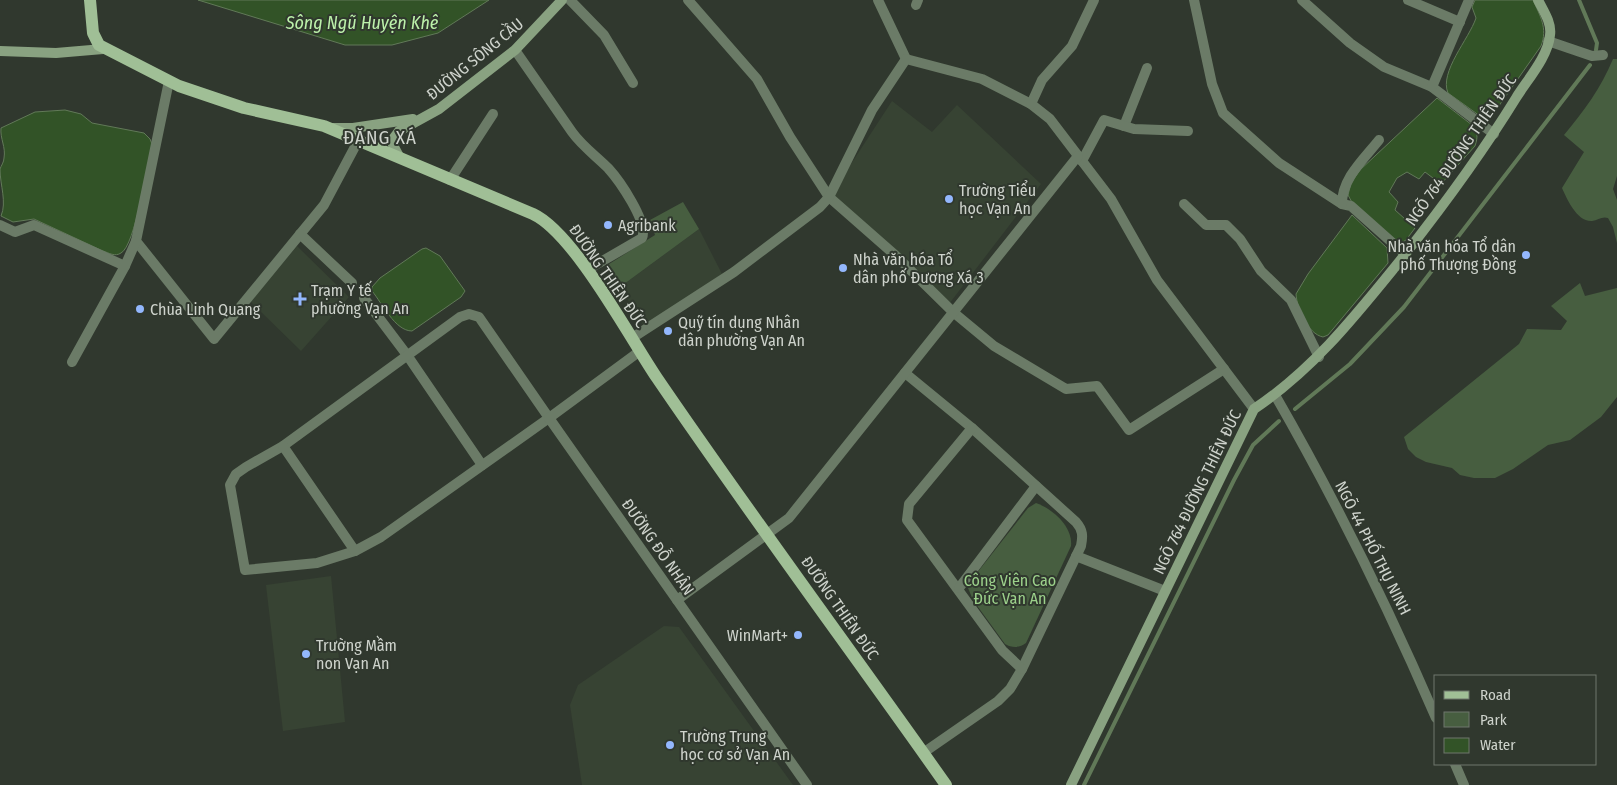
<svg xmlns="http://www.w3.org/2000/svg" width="1617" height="785" font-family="'Fira Sans Condensed',sans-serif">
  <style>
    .built { fill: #374333 }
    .green { fill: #475e40 }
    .water { fill: #325327; stroke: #617958 }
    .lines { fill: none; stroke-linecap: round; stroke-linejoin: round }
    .stream { stroke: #617958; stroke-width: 4 }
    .street { stroke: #6b7b67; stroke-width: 10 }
    .secondary { stroke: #89a281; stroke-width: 10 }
    .primary { stroke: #a0bf96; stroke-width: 12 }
    .poi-dot { fill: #93b7fd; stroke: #30382e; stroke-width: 2 }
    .labels { text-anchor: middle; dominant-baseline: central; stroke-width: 4; stroke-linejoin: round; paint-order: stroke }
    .street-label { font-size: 16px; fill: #ced3cc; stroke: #30382e }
    .poi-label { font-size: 16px; fill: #ced3cc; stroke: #30382e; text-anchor: start }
    .park-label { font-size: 16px; fill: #9cd18b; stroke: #30382e }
    .water-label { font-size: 18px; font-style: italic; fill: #bcf1aa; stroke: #30382e }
    .quarter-label { font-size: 19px; letter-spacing: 1px; fill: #ced3cc; stroke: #30382e }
  </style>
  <rect width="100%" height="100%" fill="#30382e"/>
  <g class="built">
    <path d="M892 101 932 132 957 105 1041 184 949 304 834 197 838 184Z"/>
    <path d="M699 229 722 274 644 326 620 287Z"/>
    <path d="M297 246 349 297 301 351 250 301Z"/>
    <path d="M331 576 345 722 283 731 266 585Z"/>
    <path d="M664 626 679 627 793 785H582L570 705 578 685Z"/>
  </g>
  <g class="green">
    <path d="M1613 59H1617V176L1613 189 1617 200V243L1613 227 1608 218C1602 216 1598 220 1592 221 1577 222 1567 199 1562 188L1584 152 1564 135C1584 111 1601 88 1613 59Z"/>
    <path d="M683 202 699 229 620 287 606 266 655 235 650 220Z"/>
    <path d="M1580 283 1585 296 1617 288V397L1601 417 1570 440 1548 445 1513 469 1495 478H1474L1460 475 1452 468 1426 462 1416 457 1408 449 1404 437 1519 344 1527 329 1561 330 1567 321 1551 306Z"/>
    <path d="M1036 503C1053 509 1073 527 1071 546L1026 643C1020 648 1012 648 1005 644L973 600 968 588 973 578 1028 508Z"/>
  </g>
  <g class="water">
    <path d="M198 0H489L438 33 392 45H345Z"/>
    <path d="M1475 0H1533C1540 16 1548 28 1541 46L1489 120 1487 121 1448 93C1439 72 1469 39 1476 18L1472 7Z"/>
    <path d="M1437 98 1472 125C1478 132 1478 137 1475 146L1441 184 1425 172 1419 179 1407 172 1397 178 1389 192 1398 202 1395 210 1415 228 1406 240 1399 244 1354 206 1348 195 1351 183 1360 170Z"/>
    <path d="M65 110 81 114 92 123 144 133 150 139 152 144C148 163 135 246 121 253 115 257 109 253 103 251L34 219 13 222 1 216C7 202 0 185 0 169 1 166 4 162 4 158 6 147 0 139 1 128L35 112Z"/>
    <path d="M1352 215 1387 248 1388 263 1328 335 1323 337C1308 334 1297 309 1296 294L1308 274Z"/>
    <path d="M426 248 440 256 465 291 461 297 412 331C395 331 382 303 372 291V287L380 278 422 249Z"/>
  </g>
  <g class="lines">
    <g class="stream">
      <path d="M1579 0 1597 43 1596 50"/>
      <path d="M1295 409 1350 364 1404 307 1590 65"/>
      <path d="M1084 785 1234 480 1253 445 1279 421"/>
    </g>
    <g class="street">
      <path d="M570 0 604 35 633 83"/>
      <path d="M688 0 757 79 790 137 829 197 895 255 953 312 994 346 1066 389 1097 386 1129 430 1224 369"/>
      <path d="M878 0 906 59"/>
      <path d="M1194 0 1212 84 1223 113 1279 163 1342 204 1351 206 1405 254"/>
      <path d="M1302 0 1350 43 1384 67 1432 87 1494 134"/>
      <path d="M1408 0 1460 22"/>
      <path d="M916 5 918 0"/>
      <path d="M1548 41 1592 56 1603 55"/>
      <path d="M515 50C534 77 553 105 572 132 582 146 596 156 608 168 619 180 649 223 642 238L587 270"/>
      <path d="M906 59 982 79 1031 104 1050 119 1111 199 1157 280 1254 409"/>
      <path d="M169 81 136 241 214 339 324 205 358 141"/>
      <path d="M1432 87 1469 0"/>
      <path d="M1031 104 1042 80 1072 46 1094 0"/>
      <path d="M1124 126 1147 68"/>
      <path d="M1082 161 1104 120 1134 129 1188 131"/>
      <path d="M450 180 493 114"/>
      <path d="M1184 204 1206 225H1226L1240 239 1261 271 1291 300 1319 357"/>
      <path d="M1342 204C1342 178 1364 159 1379 140"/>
      <path d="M0 225 15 232 34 225 125 266"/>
      <path d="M300 234 352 283"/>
      <path d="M364 298 407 355 482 465"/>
      <path d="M469 314 479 317 549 418 381 537 355 551 317 563 245 570 230 485 236 474 246 467 283 446 460 317Z"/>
      <path d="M632 338 734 272 820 207 829 197 872 110 906 59"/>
      <path d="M640 351 549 418 807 785"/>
      <path d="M72 362 125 266 136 241"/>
      <path d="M905 373 972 428 1076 522C1083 530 1083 536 1081 546L1022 669 1010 689 998 701 923 753"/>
      <path d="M1275 395C1335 499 1388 607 1436 718"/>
      <path d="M972 428 909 504 907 520 1002 650 1022 669"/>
      <path d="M283 446 355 551"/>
      <path d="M1076 556 1165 591"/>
      <path d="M959 588 1036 486"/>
      <path d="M677 600 789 518 1078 156"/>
      <path d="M1455 764 1464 785"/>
    </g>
    <g class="secondary">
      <path d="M0 51 56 53 103 49"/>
      <path d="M333 128H353L413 119"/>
      <path d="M400 158 393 145V139L399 131 439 109 515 50 562 0"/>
      <path d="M1071 785 1254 409C1311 371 1352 320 1395 267 1438 213 1479 158 1516 98 1527 80 1548 57 1550 35 1552 23 1543 10 1538 0"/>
    </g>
    <path class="primary" d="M90 0 93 33 99 45 179 86 244 108 324 126 533 214C574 233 630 338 657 378 751 516 850 649 946 785"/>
  </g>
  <g class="poi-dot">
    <circle cx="949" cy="199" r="5"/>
    <circle cx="608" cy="225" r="5"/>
    <circle cx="1526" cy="255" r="5"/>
    <circle cx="843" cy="268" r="5"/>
    <path d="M297.5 291.5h5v5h5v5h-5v5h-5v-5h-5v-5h5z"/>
    <circle cx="140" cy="309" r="5"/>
    <circle cx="668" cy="331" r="5"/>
    <circle cx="798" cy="635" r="5"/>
    <circle cx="306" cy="654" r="5"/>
    <circle cx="670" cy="745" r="5"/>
  </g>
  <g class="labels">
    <g class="street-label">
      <text transform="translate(475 59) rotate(-39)">ĐƯỜNG SÔNG CẦU</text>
      <text transform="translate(1461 150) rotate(-55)">NGÕ 764 ĐƯỜNG THIÊN ĐỨC</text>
      <text transform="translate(608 276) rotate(55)">ĐƯỜNG THIÊN ĐỨC</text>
      <text transform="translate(1197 492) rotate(-64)">NGÕ 764 ĐƯỜNG THIÊN ĐỨC</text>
      <text transform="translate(658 547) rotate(55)">ĐƯỜNG ĐỖ NHÂN</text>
      <text transform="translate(1373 548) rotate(63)">NGÕ 44 PHỐ THỤ NINH</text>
      <text transform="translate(840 608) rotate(55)">ĐƯỜNG THIÊN ĐỨC</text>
    </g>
    <g class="poi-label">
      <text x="959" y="190">Trường Tiểu<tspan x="959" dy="18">học Vạn An</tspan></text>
      <text x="618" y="225">Agribank</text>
      <text x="1516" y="246" text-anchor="end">Nhà văn hóa Tổ dân<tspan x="1516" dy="18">phố Thượng Đồng</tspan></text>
      <text x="853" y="259">Nhà văn hóa Tổ<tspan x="853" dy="18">dân phố Đương Xá 3</tspan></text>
      <text x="311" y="290">Trạm Y tế<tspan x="311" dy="18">phường Vạn An</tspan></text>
      <text x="150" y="309">Chùa Linh Quang</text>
      <text x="678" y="322">Quỹ tín dụng Nhân<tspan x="678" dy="18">dân phường Vạn An</tspan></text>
      <text x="788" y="635" text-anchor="end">WinMart+</text>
      <text x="316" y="645">Trường Mầm<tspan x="316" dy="18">non Vạn An</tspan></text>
      <text x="680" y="736">Trường Trung<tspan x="680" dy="18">học cơ sở Vạn An</tspan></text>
    </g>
    <g class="park-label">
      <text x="1010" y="580">Công Viên Cao<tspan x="1010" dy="18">Đức Vạn An</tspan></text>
    </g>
    <g class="water-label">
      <text x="362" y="23">Sông Ngũ Huyện Khê</text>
    </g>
    <g class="quarter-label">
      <text x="380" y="137">ĐẶNG XÁ</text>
    </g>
  </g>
  <rect x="1434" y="675" width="162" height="90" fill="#30382e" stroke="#6f766d"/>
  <rect x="1444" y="691" width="25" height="8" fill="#a0bf96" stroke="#6f766d"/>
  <text x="1480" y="700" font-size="15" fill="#ced3cc">Road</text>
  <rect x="1444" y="712" width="25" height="15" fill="#475e40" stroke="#6f766d"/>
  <text x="1480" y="725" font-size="15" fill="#ced3cc">Park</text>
  <rect x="1444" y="738" width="25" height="15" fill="#325327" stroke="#6f766d"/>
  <text x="1480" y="750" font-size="15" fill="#ced3cc">Water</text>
</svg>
